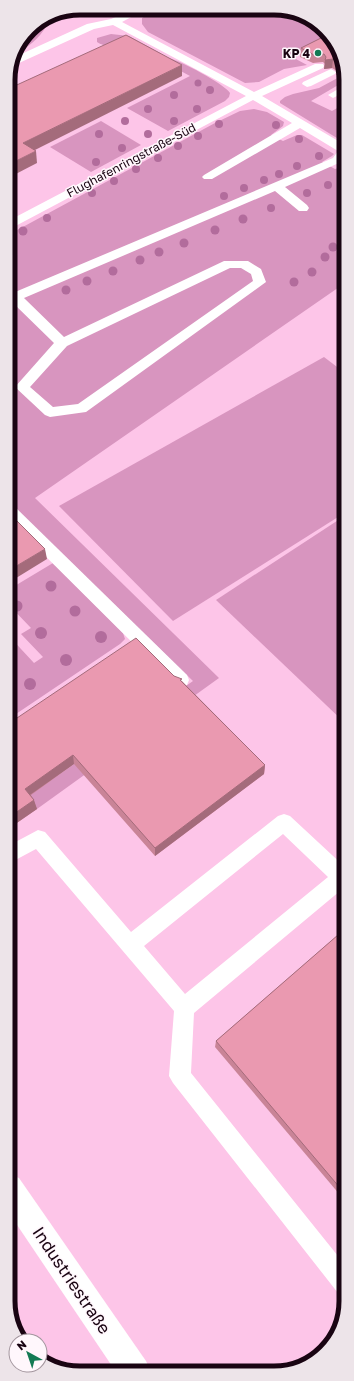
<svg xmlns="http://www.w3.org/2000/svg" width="354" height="1381" font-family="'Golos Text',sans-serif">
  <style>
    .green { fill: #d895bf }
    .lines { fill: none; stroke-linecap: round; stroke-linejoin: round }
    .service { fill: #fff; fill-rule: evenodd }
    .minor { fill: #fff; fill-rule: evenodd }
    .tree { fill: #b26c9c }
    .wall { fill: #c98497 }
    .shaded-wall { fill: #a46b7b }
    .building { fill: #ea99b0; stroke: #a46b7b }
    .poi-dot { fill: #137a54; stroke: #fff7fc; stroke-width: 1.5 }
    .labels { text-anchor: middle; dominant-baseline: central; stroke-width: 3; stroke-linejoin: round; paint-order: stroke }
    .far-poi-label { font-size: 12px; font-weight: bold; fill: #190412; stroke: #fff7fc; text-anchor: end }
    .far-street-label { font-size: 12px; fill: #190412; stroke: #fff7fc }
    .near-street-label { font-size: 17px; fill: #190412; stroke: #fff7fc }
    .rim { fill: none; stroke: #190412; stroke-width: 5 }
  </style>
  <rect width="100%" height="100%" fill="#fdc5e8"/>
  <g class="green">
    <path d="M80 8H92L70 18 58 17 49 21C43 34 32 45 19 52L29 29 53 13Z"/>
    <path d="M158 9 293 10 328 32 334 45 325 41 294 58 307 65 284 69 259 82 245 83 148 32 142 24V18Z"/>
    <path d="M111 34 129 36 160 53C146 60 111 50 97 42V38Z"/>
    <path d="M168 58C178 59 226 85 230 93L229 97 225 101 168 131 127 108 190 76 164 62Z"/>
    <path d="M345 74V81L311 101 332 111 339 107 343 110 345 109V143L280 103V101L285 97 293 94 319 88Z"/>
    <path d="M254 109 267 112 284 122 283 126 271 135 283 141 297 135H302L334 154 332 156 322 162 335 169 345 166V283L35 498 219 678 37 809 27 797 193 681 8 501V235L215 123 240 111Z"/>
    <path d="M101 121 141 145 91 172 50 147Z"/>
    <path d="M324 357 345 373 346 512 173 621 59 506Z"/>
    <path d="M346 515V724L216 600Z"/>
    <path d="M53 563 123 633 125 639 120 644 10 718 8 716V635L34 663 43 657 21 634 31 628 8 604V590Z"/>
  </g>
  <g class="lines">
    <g class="service">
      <path d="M134 9H146L122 22 254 92 315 64H323L324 66 323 68 262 96 345 145V157L341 162 285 187 307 205 309 208 307 211H299L275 191 24 298 64 337 224 261H248L261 269 266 282 86 412 50 417 45 415 15 387 54 343 13 303 8 304V295L333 158 338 151 300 128 212 179H204L202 177 204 175 292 123 253 100 8 230V221L246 96 113 25 94 29 19 63 13 64 17 56 87 24 111 19ZM230 268H241L251 274 253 281 78 404 53 407 30 387 67 346Z"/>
      <path d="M331 69 336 72 335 74 311 86 307 87 302 84 303 82Z"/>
      <path d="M345 85V92L333 98 328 95Z"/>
      <path d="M8 503 13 505 187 675 189 680 187 685 181 687 175 685 8 519Z"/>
      <path d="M284 814 290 816 346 868V886L194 1013 191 1073 346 1266V1297L338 1293 173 1083 169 1076 174 1011 36 849 8 864V846L38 830 45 832 131 932 278 816ZM283 834 328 877 185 994 144 946Z"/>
    </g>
    <path class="minor" d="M9 1174 19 1178 146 1361 151 1372H116L9 1213Z"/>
  </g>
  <g class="tree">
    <circle cx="198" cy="83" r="3.5"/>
    <circle cx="210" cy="90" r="4"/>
    <circle cx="174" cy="95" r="4"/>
    <circle cx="148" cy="109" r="4"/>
    <circle cx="197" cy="109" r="4"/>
    <circle cx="125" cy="121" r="4"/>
    <circle cx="174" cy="121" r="4"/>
    <circle cx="219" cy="124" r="4"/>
    <circle cx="276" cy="125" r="4"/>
    <circle cx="99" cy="134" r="4"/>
    <circle cx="148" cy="134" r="4"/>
    <circle cx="198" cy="136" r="4"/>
    <circle cx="299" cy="139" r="4"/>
    <circle cx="178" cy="146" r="4"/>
    <circle cx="122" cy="148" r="4"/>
    <circle cx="319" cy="156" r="4"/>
    <circle cx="158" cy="158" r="4"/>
    <circle cx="96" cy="162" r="4"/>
    <circle cx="297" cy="166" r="4"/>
    <circle cx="136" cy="169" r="4"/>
    <circle cx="279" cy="174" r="4"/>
    <circle cx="264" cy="180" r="4"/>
    <circle cx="114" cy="181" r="4"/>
    <circle cx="328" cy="185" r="4"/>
    <circle cx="244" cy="188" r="4"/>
    <circle cx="92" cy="193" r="4"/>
    <circle cx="307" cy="193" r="4"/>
    <circle cx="224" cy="196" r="4"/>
    <circle cx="271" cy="208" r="4"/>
    <circle cx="47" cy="218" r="4"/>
    <circle cx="243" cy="219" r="4.5"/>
    <circle cx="215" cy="230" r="4.5"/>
    <circle cx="23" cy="231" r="4.5"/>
    <circle cx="184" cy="243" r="4.5"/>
    <circle cx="333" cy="247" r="4.5"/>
    <circle cx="159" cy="252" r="4.5"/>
    <circle cx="325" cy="257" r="4.5"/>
    <circle cx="140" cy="260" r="4.5"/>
    <circle cx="113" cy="271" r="4.5"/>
    <circle cx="312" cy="272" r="4.5"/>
    <circle cx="87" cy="281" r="4.5"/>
    <circle cx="294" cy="282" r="4.5"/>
    <circle cx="66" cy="290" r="4.5"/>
    <circle cx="51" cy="586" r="5.5"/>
    <circle cx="17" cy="606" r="5.5"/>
    <circle cx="75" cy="611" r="5.5"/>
    <circle cx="41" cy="633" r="6"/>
    <circle cx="101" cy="637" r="6"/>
    <circle cx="66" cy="660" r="6"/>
    <circle cx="30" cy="684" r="6"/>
  </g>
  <g class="wall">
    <path d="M330 36 345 70V78L339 75H336L337 71 332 68 324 69 325 64 323 62 313 63 300 57 301 48Z"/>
    <path d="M174 676 182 681 265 765 264 774 155 856 74 764 31 795 37 809 8 829V709L17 718Z"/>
    <path d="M346 928V1202L215 1047 216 1041Z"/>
  </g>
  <g class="shaded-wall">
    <path d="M333 59 332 68 324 69 325 60Z"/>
    <path d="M182 65V76L25 155 23 143Z"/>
    <path d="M36 151 37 163 8 178V165Z"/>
    <path d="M45 549 47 559 8 583V571Z"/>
    <path d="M73 755 74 764 27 797 25 789Z"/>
    <path d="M265 765 264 774 155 856V848Z"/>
    <path d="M34 800 37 809 8 829V818Z"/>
  </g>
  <g class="building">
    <path d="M126 35 182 65 23 143 36 151 8 165V89Z"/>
    <path d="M327 35 330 36 344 68 340 66H337L339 63 333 59 325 60 326 57 324 54 314 55 301 48Z"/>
    <path d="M8 512 45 549 8 571Z"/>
    <path d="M136 638 174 676 182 679 180 680 265 765 155 848 73 755 25 789 34 800 8 818V709L17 718Z"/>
    <path d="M346 928V1195L216 1041Z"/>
  </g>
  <circle class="poi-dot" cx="318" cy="53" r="4"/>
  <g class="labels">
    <g class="far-poi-label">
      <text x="310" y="53">KP 4</text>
    </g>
    <g class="far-street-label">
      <text transform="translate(131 160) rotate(-28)">Flughafenringstraße-Süd</text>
    </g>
    <g class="near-street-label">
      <text transform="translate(72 1280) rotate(56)">Industriestraße</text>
    </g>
  </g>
  <path d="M0 0H354V1381H0ZM80 15H274A65 65 0 0 1 339 80V1301A65 65 0 0 1 274 1366H80A65 65 0 0 1 15 1301V80A65 65 0 0 1 80 15Z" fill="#ede4e9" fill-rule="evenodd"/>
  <path class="rim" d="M80 15H274A65 65 0 0 1 339 80V1301A65 65 0 0 1 274 1366H80A65 65 0 0 1 15 1301V80A65 65 0 0 1 80 15Z"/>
  <g transform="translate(28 1353) rotate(320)"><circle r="19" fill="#fff7fc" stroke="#a3969e"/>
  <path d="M0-3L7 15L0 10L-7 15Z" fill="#137a54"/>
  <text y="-6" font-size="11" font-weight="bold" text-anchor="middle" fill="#190412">N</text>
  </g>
</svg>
